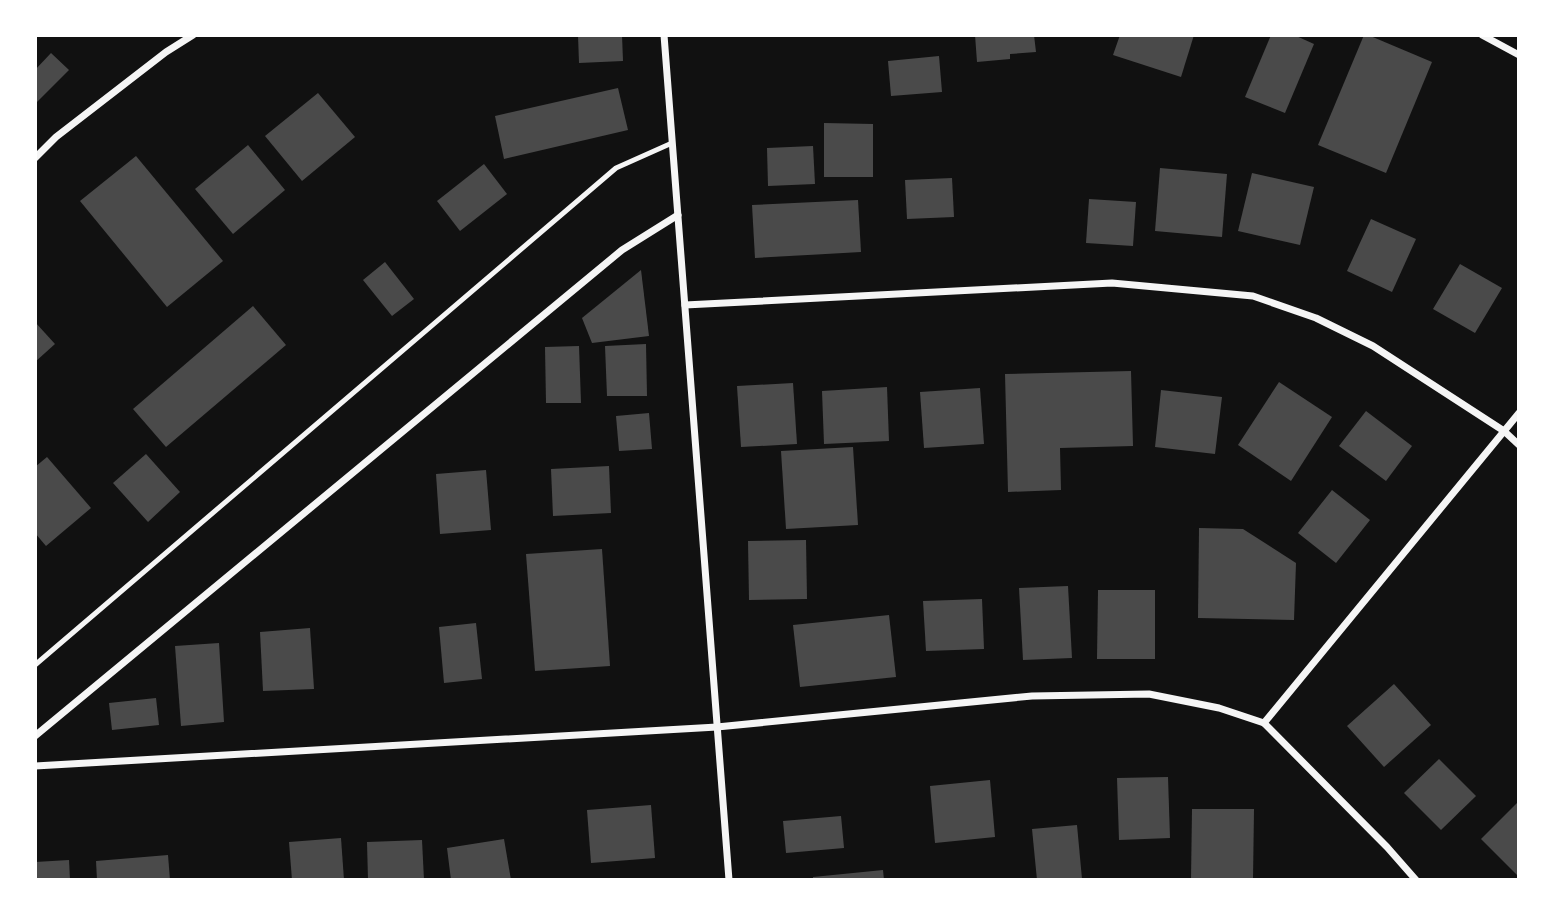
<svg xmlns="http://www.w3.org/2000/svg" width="1554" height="915" font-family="Helvetica,sans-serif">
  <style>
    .building { fill: #4a4a4a }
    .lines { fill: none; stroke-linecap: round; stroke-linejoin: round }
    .service { stroke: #f5f5f5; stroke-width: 5 }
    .minor { stroke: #f5f5f5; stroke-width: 7 }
  </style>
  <rect width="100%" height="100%" fill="#111"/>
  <g class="building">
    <path d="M578 35H622L623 61 579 63Z"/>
    <path d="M975 35H1034L1036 52 1010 54V59L977 62Z"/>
    <path d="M1120 35H1194L1181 77 1113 55Z"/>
    <path d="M1271 35H1294L1314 44 1285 113 1245 97Z"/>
    <path d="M1364 35H1368L1432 62 1386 173 1318 145Z"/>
    <path d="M51 53 69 70 35 104V70Z"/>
    <path d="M939 56 942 92 891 96 888 61Z"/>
    <path d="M618 88 628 130 504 159 495 116Z"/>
    <path d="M318 93 355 137 302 181 265 136Z"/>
    <path d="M824 123 873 124V177H824Z"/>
    <path d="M248 145 285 190 233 234 195 189Z"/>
    <path d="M813 146 815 184 768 186 767 148Z"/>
    <path d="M136 156 223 261 167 307 80 201Z"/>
    <path d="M484 164 507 194 460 231 437 201Z"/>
    <path d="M1160 168 1227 174 1222 237 1155 231Z"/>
    <path d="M1252 173 1314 187 1300 245 1238 231Z"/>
    <path d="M952 178 954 217 907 219 905 180Z"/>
    <path d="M1089 199 1136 202 1133 246 1086 243Z"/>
    <path d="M858 200 861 252 755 258 752 205Z"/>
    <path d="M1371 219 1416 239 1392 292 1347 271Z"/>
    <path d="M385 262 414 299 392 316 363 280Z"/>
    <path d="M1460 264 1502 288 1475 333 1433 309Z"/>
    <path d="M641 270 649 336 592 343 582 318Z"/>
    <path d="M253 306 286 345 166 447 133 409Z"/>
    <path d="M35 322 55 344 35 362Z"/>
    <path d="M646 344 647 396H607L605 346Z"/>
    <path d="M579 346 581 403H546L545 347Z"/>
    <path d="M1131 371 1133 446 1060 448 1061 490 1008 492 1005 374Z"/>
    <path d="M1279 382 1332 417 1291 481 1238 445Z"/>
    <path d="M793 383 797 444 741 447 737 386Z"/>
    <path d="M887 387 889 441 824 444 822 391Z"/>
    <path d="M980 388 984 444 924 448 920 392Z"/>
    <path d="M1161 390 1222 397 1215 454 1155 447Z"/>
    <path d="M1366 411 1412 446 1386 481 1339 446Z"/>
    <path d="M649 413 652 449 619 451 616 416Z"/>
    <path d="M853 447 858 525 786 529 781 451Z"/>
    <path d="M146 454 180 492 148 522 113 483Z"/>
    <path d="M47 457 91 508 46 546 35 533V467Z"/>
    <path d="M609 466 611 513 553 516 551 469Z"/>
    <path d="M486 470 491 530 440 534 436 474Z"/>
    <path d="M1332 490 1370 520 1336 563 1298 533Z"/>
    <path d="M1199 528 1243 529 1296 563 1294 620 1198 618Z"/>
    <path d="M806 540 807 599 749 600 748 541Z"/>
    <path d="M602 549 610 666 535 671 526 554Z"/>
    <path d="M1068 586 1072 658 1023 660 1019 588Z"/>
    <path d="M1098 590H1155V659H1097Z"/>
    <path d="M982 599 984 649 926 651 923 601Z"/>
    <path d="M889 615 896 677 800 687 793 625Z"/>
    <path d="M476 623 482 679 444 683 439 627Z"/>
    <path d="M310 628 314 689 263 691 260 632Z"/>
    <path d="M219 643 224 722 181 726 175 646Z"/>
    <path d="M1394 684 1431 725 1384 767 1347 726Z"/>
    <path d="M156 698 159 725 112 730 109 703Z"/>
    <path d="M1439 759 1476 796 1441 830 1404 793Z"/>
    <path d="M1168 777 1170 838 1119 840 1117 778Z"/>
    <path d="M990 780 995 837 935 843 930 786Z"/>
    <path d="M1519 801V877L1481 839Z"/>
    <path d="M651 805 655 858 591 863 587 810Z"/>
    <path d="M1192 809H1254L1253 880H1191Z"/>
    <path d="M841 816 844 848 786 853 783 821Z"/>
    <path d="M1077 825 1082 879 1037 880 1032 829Z"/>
    <path d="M341 838 344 880H292L289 842Z"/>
    <path d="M504 839 511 880H451L447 848Z"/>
    <path d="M422 840 424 880H368L367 842Z"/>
    <path d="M168 855 170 880H97L96 861Z"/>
    <path d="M69 860 70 880H35V862Z"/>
    <path d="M883 870 884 880H813V877Z"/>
  </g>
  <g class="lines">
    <path class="service" d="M35 665 616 168 672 143"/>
    <g class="minor">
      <path d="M664 35 729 880"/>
      <path d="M1482 35 1519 55"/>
      <path d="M35 158 56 137 166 52 193 35"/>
      <path d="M685 305 1112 283 1253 296 1316 318 1373 346 1504 431 1519 445"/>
      <path d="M1264 723 1519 413"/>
      <path d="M35 736 622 250 678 215"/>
      <path d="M35 766 717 727 1032 696 1149 694 1219 708 1264 723 1387 847 1416 880"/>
    </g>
  </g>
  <rect width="1554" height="915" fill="none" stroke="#ffffff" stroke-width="74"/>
</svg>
